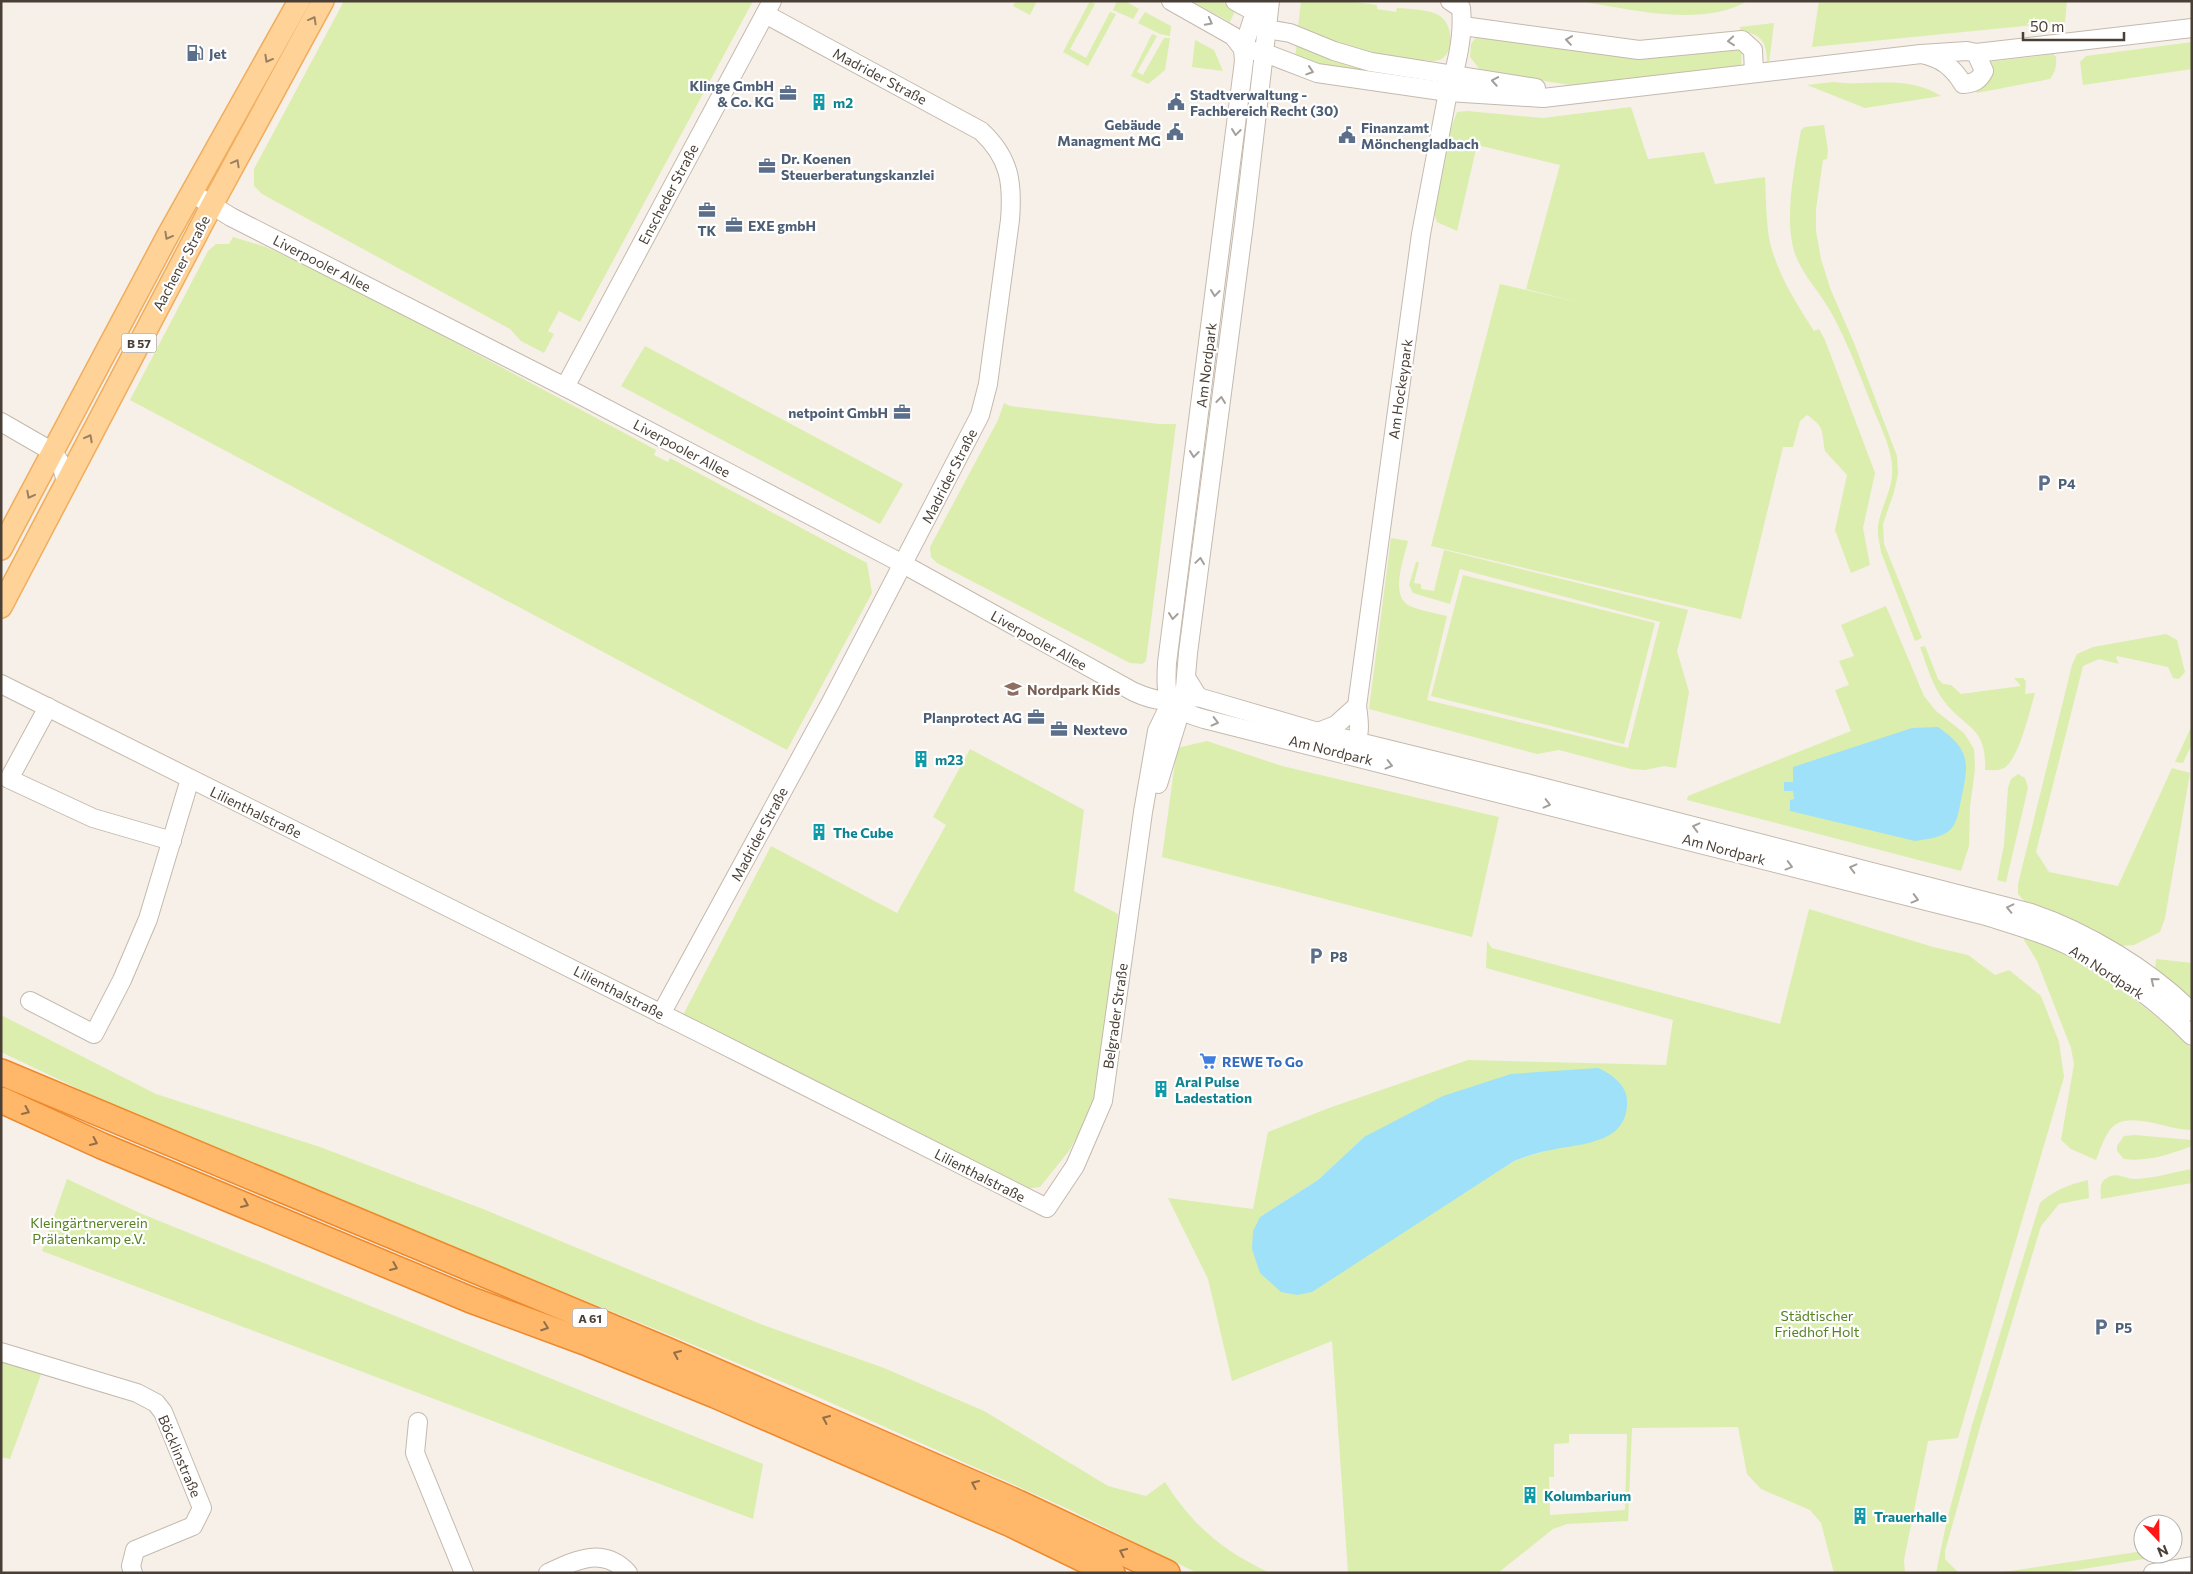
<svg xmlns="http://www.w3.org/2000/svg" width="2193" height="1574" font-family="Commissioner,sans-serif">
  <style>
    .green { fill: #dbeead; fill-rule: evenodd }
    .water { fill: #9fe1f8 }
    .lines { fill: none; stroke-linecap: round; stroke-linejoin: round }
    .minor-casing { stroke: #c5b9ad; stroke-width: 20 }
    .major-casing { stroke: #f0ad5c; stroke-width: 24 }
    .highway-casing { stroke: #ee882a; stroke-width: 28 }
    .minor { stroke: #fff; stroke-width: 18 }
    .major { stroke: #ffd298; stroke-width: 21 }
    .highway { stroke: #ffb76a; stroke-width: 25 }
    .oneway { stroke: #9b8162 }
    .oneway2 { stroke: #a49f9a }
    .oneway3 { stroke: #926f4b }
    .labels { text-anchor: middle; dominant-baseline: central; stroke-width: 4.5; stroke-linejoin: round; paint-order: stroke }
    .shield { fill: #fff; stroke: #807972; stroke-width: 1 }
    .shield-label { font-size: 12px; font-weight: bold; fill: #4a3f36 }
    .service-label { font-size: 14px; font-weight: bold; fill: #4e5e75; stroke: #fff; text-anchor: start }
    .street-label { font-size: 14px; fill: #4a3f36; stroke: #fff }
    .culture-label { font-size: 14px; font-weight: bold; fill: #0d838f; stroke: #fff; text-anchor: start }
    .education-label { font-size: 14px; font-weight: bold; fill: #785e54; stroke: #fff; text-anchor: start }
    .shop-label { font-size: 14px; font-weight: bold; fill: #366cbe; stroke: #fff; text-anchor: start }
    .park-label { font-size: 14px; fill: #568322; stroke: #fff }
  </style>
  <rect width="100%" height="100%" fill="#f6f0e8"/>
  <g class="green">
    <path d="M344 1H753L580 322 559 311 548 331 554 334 544 353 521 341 510 329 262 194 254 186V169Z"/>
    <path d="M1016 1H1037L1030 15 1013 6Z"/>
    <path d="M1090 1 1095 4 1070 49 1086 58 1110 12 1116 14 1088 66 1063 52Z"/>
    <path d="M1117 1H1125L1139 9 1133 19 1113 10Z"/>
    <path d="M1191 1H1220L1236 9 1230 22Z"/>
    <path d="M1301 1H1347L1377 5V9L1396 12 1397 8C1410 9 1430 9 1440 16 1452 24 1455 49 1443 58 1438 62 1429 61 1424 60L1423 62 1351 51 1298 27Z"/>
    <path d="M1579 1H1748C1701 28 1629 9 1579 1Z"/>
    <path d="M1819 1H2067L2065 22 1812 47Z"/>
    <path d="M1145 12 1171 26 1170 36 1160 34 1138 23Z"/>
    <path d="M1774 23 1769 64 1767 65C1767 43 1763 34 1740 31V27Z"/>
    <path d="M1152 34 1157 36 1137 72 1143 75 1164 38H1170L1165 70 1148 84 1131 76Z"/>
    <path d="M1482 36 1740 48 1742 51 1741 67 1570 85 1481 71 1470 57 1471 44 1476 37Z"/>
    <path d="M1195 40 1214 50 1223 71 1192 67Z"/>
    <path d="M1297 42 1421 75 1420 81 1315 64 1295 57Z"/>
    <path d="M2192 42V69L2083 85 2080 62 2086 56Z"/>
    <path d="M2053 54 2056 57C2057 66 2055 72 2050 79L1977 93 1974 89 1989 62Z"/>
    <path d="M1833 82C1872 87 1905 74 1941 96L1865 108 1807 85Z"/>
    <path d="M1631 107 1648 159 1704 152 1715 184 1765 177C1766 197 1766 218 1769 238 1776 272 1796 303 1814 331L1819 329 1825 340 1875 473 1863 528 1870 565 1851 573 1835 530 1847 475 1825 451C1821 431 1826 428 1807 415L1800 421 1793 447H1783L1741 619 1431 546 1500 284 1582 303 1526 289 1560 165 1477 145 1457 231 1437 222C1427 201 1448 135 1457 112L1467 111 1543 118Z"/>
    <path d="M1824 125 1828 150 1827 159 1823 160 1816 209V231L1821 259 1830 288 1854 343 1897 456 1898 474 1894 492 1883 524 1884 544 1922 638 1915 641 1881 552C1880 543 1877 536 1878 526 1883 497 1898 485 1890 453 1886 436 1877 419 1871 403 1859 373 1848 344 1833 316 1822 294 1801 274 1794 251 1784 216 1795 165 1801 130L1805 127Z"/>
    <path d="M233 237 266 247 346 284 656 450 654 455 668 462 670 458 867 563 872 593 787 750 130 400 208 251 216 244H229Z"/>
    <path d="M645 346 903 484 880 524 621 386Z"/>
    <path d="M1004 403 1010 406 1159 424H1176L1146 661 1142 664 1130 663 937 563 931 557 930 547 998 420Z"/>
    <path d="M1391 538 1408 541C1404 559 1388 598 1412 607 1423 611 1436 613 1447 616L1427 700 1628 748 1660 622 1460 569 1450 604 1413 593 1409 585 1416 562H1419L1414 583 1421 584V589L1434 591 1444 550 1688 610 1677 651 1689 692 1676 768 1664 766 1645 770 1631 769 1559 750 1537 754 1369 709Z"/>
    <path d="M1463 575 1655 623 1624 744 1431 696Z"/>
    <path d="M1886 606 1924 696 1936 711 1964 733 1974 749 1975 769 1970 807 1969 846 1961 871 1687 800 1688 796 1851 731 1835 690 1849 685 1839 661 1854 656 1841 625Z"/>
    <path d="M2166 634 2177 640 2185 672 2179 679 2173 678 2168 667 2117 656 2116 658 2119 664 2099 659 2083 666 2036 852 2049 872 2118 886 2172 768 2190 773 2165 918 2160 932 2134 945 2120 946 2028 905 2018 894V884L2072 665 2077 654 2093 647Z"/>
    <path d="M1925 646 1938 679 1943 684 1951 685 1961 694 2021 686 2014 678H2023L2026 681 2025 694 2035 693C2030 710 2019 759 2004 768 1999 771 1991 770 1985 770 1987 726 1965 729 1944 701 1932 686 1927 665 1920 647Z"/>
    <path d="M2192 725V744L2183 763 2175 762Z"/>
    <path d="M1207 741 1282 766 1499 817 1472 937 1162 857 1177 748Z"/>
    <path d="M970 749 1084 810 1074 891 1118 914 1105 1057 1094 1107 1069 1151 1040 1187 1025 1189 682 1017 771 846 897 913 946 825 933 817Z"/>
    <path d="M2018 774 2025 778 2028 788 2006 882 1997 880 2004 845 2008 788 2011 779Z"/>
    <path d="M1809 909 1933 947 1968 955 1995 975 2009 970 2041 996 2059 1042 2064 1077 1958 1438 1928 1441 1904 1560 1905 1573H1834L1821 1523 1810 1510 1761 1489 1747 1474 1738 1427 1632 1428 1628 1521 1567 1524 1553 1529 1498 1573H1348L1332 1341 1232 1381 1208 1279 1168 1198 1253 1209 1268 1132 1329 1108 1468 1060 1666 1065 1673 1020 1486 968 1487 941 1492 948 1780 1024ZM1364 1137 1548 1150 1514 1161 1481 1182 1260 1217 1318 1180ZM1569 1434H1627L1625 1510 1550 1515 1549 1477H1554V1444L1569 1443Z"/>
    <path d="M2024 933C2090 967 2138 996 2192 1049V1130C2168 1131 2125 1107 2109 1131 2103 1140 2100 1150 2096 1160L2071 1149 2061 1140 2074 1064 2071 1048 2037 961 2024 940Z"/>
    <path d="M2156 959 2192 963V999L2155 968Z"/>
    <path d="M1 1015 156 1094 320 1147 483 1209 763 1325 884 1368 984 1411 1108 1486 1146 1496 1165 1482C1193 1526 1223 1551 1270 1573H1197L1066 1508 809 1393 665 1333 395 1224 125 1111 1 1052Z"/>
    <path d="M2135 1135 2192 1140V1146C2171 1154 2147 1162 2124 1159L2117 1151V1146L2124 1136Z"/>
    <path d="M2192 1169V1183L2101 1199C2101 1193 2099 1184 2104 1180 2116 1170 2124 1179 2134 1179 2151 1179 2174 1172 2192 1169Z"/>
    <path d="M67 1179 142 1214 763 1464 753 1519 42 1251Z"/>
    <path d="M2088 1180 2089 1198 2059 1204 2041 1226 1980 1427 1945 1551V1559L1959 1573H1936L1947 1520 1972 1425 2040 1203C2052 1191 2071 1184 2088 1180Z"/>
    <path d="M1 1356 43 1369 10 1459 1 1457Z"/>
    <path d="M2143 1551V1554H2149L2150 1558 2059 1573H1997Z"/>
  </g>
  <g class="water">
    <path d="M1938 727C1971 750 1969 763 1961 800 1959 809 1958 821 1951 829 1942 838 1927 839 1915 841L1790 811V800L1794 799 1793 791H1784V782H1793V767L1912 728Z"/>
    <path d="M1598 1068C1610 1073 1627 1085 1627 1100 1629 1144 1582 1143 1551 1150 1538 1152 1526 1157 1514 1161L1312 1292 1297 1295 1281 1292 1260 1273 1252 1249 1253 1231 1260 1217 1318 1180 1364 1137 1443 1096 1511 1074Z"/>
  </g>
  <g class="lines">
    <g class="minor-casing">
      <g id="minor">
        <path d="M1171 1 1233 36 1243 49 1244 61 1167 663C1165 701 1167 708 1204 719L1986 916C2018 926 2050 935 2079 951 2118 972 2161 1004 2192 1036"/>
        <path d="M1235 1 1255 12 1261 20"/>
        <path d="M1463 26 1639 50 1742 40 1753 50 1754 73"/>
        <path d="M1267 29 1290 33 1334 51 1371 62 1536 88"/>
        <path d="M1243 49 1265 53 1317 73 1448 92 1543 98 1921 54C1941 58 1953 67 1963 84 1974 83 1979 81 1984 71L1976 53 1967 51 1921 54"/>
        <path d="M1243 49 1255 12 1260 1"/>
        <path d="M1976 53 2192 28"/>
        <path d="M192 193 231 217 565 387 903 564 1134 692C1161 704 1171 701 1198 697"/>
        <path d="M565 387 772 1"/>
        <path d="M1 422 53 452 61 464 66 481"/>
        <path d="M1187 679 1198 697 1318 732 1526 783 2031 913C2087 932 2150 970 2192 1012"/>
        <path d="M1 684C350 857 699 1032 1047 1208L1075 1166 1103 1101 1143 812 1157 731 1171 702"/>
        <path d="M48 707 9 779 93 818 172 841"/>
        <path d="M1318 732 1336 725 1357 706"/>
        <path d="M1348 750C1363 739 1359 722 1357 706L1421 234 1448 92C1457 65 1464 36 1461 8L1450 1"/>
        <path d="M1158 784 1184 699 1188 653 1244 224 1270 1"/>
        <path d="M30 1001 94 1034 122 980 148 919 190 779"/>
        <path d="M661 1014 831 702 980 415 988 384 1010 220C1013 183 1010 158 981 131L765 14"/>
        <path d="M1 1352 137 1393 156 1403 163 1412 202 1508 193 1526 135 1550 131 1566 133 1573"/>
        <path d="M418 1422 415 1453 464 1573"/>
        <path d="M548 1573C576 1560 603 1546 628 1573"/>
        <path d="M2153 1573 2192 1566"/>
      </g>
    </g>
    <g class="major-casing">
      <g id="major">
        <path d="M1 549 168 235 299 1"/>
        <path d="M1 607 212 205 323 1"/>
      </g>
    </g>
    <g class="highway-casing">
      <g id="highway">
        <path d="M1 1072 666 1350 1018 1503 1167 1573"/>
        <path d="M1 1100 102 1146 471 1300 585 1342 715 1395 1011 1524 1112 1573"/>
      </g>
    </g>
    <use href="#minor" class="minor"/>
    <use href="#major" class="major"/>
    <use href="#highway" class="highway"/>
  </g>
  <defs><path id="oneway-chevron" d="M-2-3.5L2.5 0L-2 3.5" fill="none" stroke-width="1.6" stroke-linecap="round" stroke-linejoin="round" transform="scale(1.25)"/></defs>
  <g class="oneway">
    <use href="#oneway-chevron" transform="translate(313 20) rotate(-61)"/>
    <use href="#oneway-chevron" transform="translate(268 59) rotate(119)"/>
    <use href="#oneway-chevron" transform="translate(236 163) rotate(-61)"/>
    <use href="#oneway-chevron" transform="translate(168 236) rotate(119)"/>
    <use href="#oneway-chevron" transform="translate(89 438) rotate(-62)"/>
    <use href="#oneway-chevron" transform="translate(30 495) rotate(118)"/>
  </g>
  <g class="oneway2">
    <use href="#oneway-chevron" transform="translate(1209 22) rotate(28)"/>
    <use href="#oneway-chevron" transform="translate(1569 40) rotate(-172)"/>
    <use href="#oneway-chevron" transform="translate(1731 41) rotate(175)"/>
    <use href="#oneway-chevron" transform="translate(1310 71) rotate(18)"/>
    <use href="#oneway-chevron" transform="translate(1495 81) rotate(-170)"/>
    <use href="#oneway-chevron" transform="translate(1236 132) rotate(97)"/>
    <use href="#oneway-chevron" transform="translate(1215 293) rotate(97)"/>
    <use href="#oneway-chevron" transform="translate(1221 400) rotate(-83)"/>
    <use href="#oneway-chevron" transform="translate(1194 454) rotate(97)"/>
    <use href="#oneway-chevron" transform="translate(1200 561) rotate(-82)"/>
    <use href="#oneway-chevron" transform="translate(1173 616) rotate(97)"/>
    <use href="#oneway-chevron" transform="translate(1215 722) rotate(14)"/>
    <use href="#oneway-chevron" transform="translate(1389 765) rotate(14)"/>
    <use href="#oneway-chevron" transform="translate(1547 804) rotate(14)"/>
    <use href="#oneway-chevron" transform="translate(1696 827) rotate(-166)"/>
    <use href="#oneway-chevron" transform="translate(1789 866) rotate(15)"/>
    <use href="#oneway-chevron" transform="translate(1853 868) rotate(-166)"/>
    <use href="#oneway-chevron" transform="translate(1915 899) rotate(15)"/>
    <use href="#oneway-chevron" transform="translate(2010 908) rotate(-167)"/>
    <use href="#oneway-chevron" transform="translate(2154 981) rotate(-141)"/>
  </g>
  <g class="oneway3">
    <use href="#oneway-chevron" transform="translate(26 1111) rotate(24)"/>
    <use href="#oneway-chevron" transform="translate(94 1142) rotate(25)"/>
    <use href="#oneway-chevron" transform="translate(245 1204) rotate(23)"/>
    <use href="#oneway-chevron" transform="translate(394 1267) rotate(23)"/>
    <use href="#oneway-chevron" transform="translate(545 1327) rotate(20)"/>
    <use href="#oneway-chevron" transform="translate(677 1354) rotate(-156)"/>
    <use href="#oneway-chevron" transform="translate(826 1419) rotate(-156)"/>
    <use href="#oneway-chevron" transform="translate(975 1484) rotate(-156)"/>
    <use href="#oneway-chevron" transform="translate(1123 1552) rotate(-155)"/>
  </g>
  <defs>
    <g id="fuel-bare" transform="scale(1.35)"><path d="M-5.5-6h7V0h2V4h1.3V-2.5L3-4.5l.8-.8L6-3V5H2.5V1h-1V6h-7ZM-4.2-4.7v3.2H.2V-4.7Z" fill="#5c6f8a" stroke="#fff" stroke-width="2.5" paint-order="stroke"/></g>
    <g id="office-bare" transform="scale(1.35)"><path d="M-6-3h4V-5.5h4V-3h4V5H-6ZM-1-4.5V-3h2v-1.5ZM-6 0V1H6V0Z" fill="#5c6f8a" stroke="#fff" stroke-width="2.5" paint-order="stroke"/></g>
    <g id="building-bare" transform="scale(1.35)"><path d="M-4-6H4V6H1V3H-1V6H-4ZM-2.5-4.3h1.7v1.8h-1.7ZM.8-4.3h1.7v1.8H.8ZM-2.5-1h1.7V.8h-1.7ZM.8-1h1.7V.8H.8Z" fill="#0f9aa8" stroke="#fff" stroke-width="2.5" paint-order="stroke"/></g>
    <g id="civic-bare" transform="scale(1.35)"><path d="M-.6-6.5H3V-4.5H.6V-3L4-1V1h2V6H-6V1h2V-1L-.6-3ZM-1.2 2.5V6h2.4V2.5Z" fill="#5c6f8a" stroke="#fff" stroke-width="2.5" paint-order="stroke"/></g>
    <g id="parking-bare" transform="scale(1.35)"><path d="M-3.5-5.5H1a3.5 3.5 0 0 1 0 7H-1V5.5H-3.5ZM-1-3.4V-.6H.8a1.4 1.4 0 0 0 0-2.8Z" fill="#5c6f8a" stroke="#fff" stroke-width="2.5" paint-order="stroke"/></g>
    <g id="school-bare" transform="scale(1.35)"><path d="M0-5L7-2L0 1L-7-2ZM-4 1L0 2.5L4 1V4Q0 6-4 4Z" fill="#8d6e63" stroke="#fff" stroke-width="2.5" paint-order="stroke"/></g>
    <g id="supermarket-bare" transform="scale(1.35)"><path d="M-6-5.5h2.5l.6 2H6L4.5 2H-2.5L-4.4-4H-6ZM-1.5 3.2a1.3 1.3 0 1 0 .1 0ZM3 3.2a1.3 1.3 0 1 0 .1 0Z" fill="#3f7fe0" stroke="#fff" stroke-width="2.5" paint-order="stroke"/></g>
  </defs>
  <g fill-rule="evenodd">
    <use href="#fuel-bare" x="195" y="53"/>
    <use href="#office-bare" x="788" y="93"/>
    <use href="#building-bare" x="819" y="102"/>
    <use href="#civic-bare" x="1176" y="102"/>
    <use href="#civic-bare" x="1175" y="132"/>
    <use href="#civic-bare" x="1347" y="135"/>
    <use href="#office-bare" x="767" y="166"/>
    <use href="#office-bare" x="707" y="210"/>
    <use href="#office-bare" x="734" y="225"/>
    <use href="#office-bare" x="902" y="412"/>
    <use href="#parking-bare" x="2044" y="483"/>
    <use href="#school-bare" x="1013" y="689"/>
    <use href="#office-bare" x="1036" y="717"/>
    <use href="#office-bare" x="1059" y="729"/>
    <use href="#building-bare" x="921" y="759"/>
    <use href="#building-bare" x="819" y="832"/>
    <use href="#parking-bare" x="1316" y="956"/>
    <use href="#supermarket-bare" x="1208" y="1061"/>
    <use href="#building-bare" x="1161" y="1089"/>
    <use href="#parking-bare" x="2101" y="1327"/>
    <use href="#building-bare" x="1530" y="1495"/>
    <use href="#building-bare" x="1860" y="1516"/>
  </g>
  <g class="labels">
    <g class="shield">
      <rect x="121.5" y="333.5" width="35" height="19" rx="4"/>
      <rect x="572.5" y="1308.5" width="35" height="19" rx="4"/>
    </g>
    <g class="shield-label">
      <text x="139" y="343">B 57</text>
      <text x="590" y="1318">A 61</text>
    </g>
    <g class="service-label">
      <text x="209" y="53">Jet</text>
      <text x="774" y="85" text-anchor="end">Klinge GmbH<tspan x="774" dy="16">&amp; Co. KG</tspan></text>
      <text x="1190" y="94">Stadtverwaltung -<tspan x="1190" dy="16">Fachbereich Recht (30)</tspan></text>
      <text x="1161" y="124" text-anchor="end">Gebäude<tspan x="1161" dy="16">Managment MG</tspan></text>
      <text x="1361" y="127">Finanzamt<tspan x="1361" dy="16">Mönchengladbach</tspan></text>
      <text x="781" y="158">Dr. Koenen<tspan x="781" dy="16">Steuerberatungskanzlei</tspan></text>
      <text x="748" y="225">EXE gmbH</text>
      <text x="707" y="230" text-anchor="middle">TK</text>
      <text x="888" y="412" text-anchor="end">netpoint GmbH</text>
      <text x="2058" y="483">P4</text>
      <text x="1022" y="717" text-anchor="end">Planprotect AG</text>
      <text x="1073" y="729">Nextevo</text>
      <text x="1330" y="956">P8</text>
      <text x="2115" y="1327">P5</text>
    </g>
    <g class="street-label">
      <text transform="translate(880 76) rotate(28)">Madrider Straße</text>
      <text transform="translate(668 194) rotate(-62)">Enscheder Straße</text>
      <text transform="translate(181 263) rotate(-62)">Aachener Straße</text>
      <text transform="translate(322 263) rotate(27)">Liverpooler Allee</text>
      <text transform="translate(1206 365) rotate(-83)">Am Nordpark</text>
      <text transform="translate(1400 389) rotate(-82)">Am Hockeypark</text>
      <text transform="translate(682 448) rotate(28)">Liverpooler Allee</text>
      <text transform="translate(949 476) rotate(-63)">Madrider Straße</text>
      <text transform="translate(1039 640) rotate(29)">Liverpooler Allee</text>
      <text transform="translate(1331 750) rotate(14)">Am Nordpark</text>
      <text transform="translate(256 812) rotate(26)">Lilienthalstraße</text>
      <text transform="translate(759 834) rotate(-62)">Madrider Straße</text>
      <text transform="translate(1724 849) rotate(15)">Am Nordpark</text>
      <text transform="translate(2107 972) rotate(33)">Am Nordpark</text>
      <text transform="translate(619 992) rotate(27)">Lilienthalstraße</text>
      <text transform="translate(1115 1016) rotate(-82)">Belgrader Straße</text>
      <text transform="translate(980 1175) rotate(27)">Lilienthalstraße</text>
      <text transform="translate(180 1456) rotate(67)">Böcklinstraße</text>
    </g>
    <g class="culture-label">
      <text x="833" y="102">m2</text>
      <text x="935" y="759">m23</text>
      <text x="833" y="832">The Cube</text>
      <text x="1175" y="1081">Aral Pulse<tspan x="1175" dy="16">Ladestation</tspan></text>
      <text x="1544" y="1495">Kolumbarium</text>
      <text x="1874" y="1516">Trauerhalle</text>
    </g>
    <g class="education-label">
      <text x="1027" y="689">Nordpark Kids</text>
    </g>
    <g class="shop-label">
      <text x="1222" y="1061">REWE To Go</text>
    </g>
    <g class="park-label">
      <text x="89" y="1222">Kleingärtnerverein<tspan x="89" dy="16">Prälatenkamp e.V.</tspan></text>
      <text x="1817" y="1315">Städtischer<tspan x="1817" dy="16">Friedhof Holt</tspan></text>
    </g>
  </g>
  <rect width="2193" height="1574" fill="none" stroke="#4a3f36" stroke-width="5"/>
  <g transform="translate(2158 1539) rotate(158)"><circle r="24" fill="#ffffff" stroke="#b7b2af"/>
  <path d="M0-4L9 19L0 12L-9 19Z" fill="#ff1617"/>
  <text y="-8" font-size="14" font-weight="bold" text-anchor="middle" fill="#4a3f36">N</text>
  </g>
  <path d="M2023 32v8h101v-8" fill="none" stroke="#4a3f36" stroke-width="2.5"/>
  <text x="2030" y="32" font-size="15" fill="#4a3f36" stroke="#ffffff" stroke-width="4" paint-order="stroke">50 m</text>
</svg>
